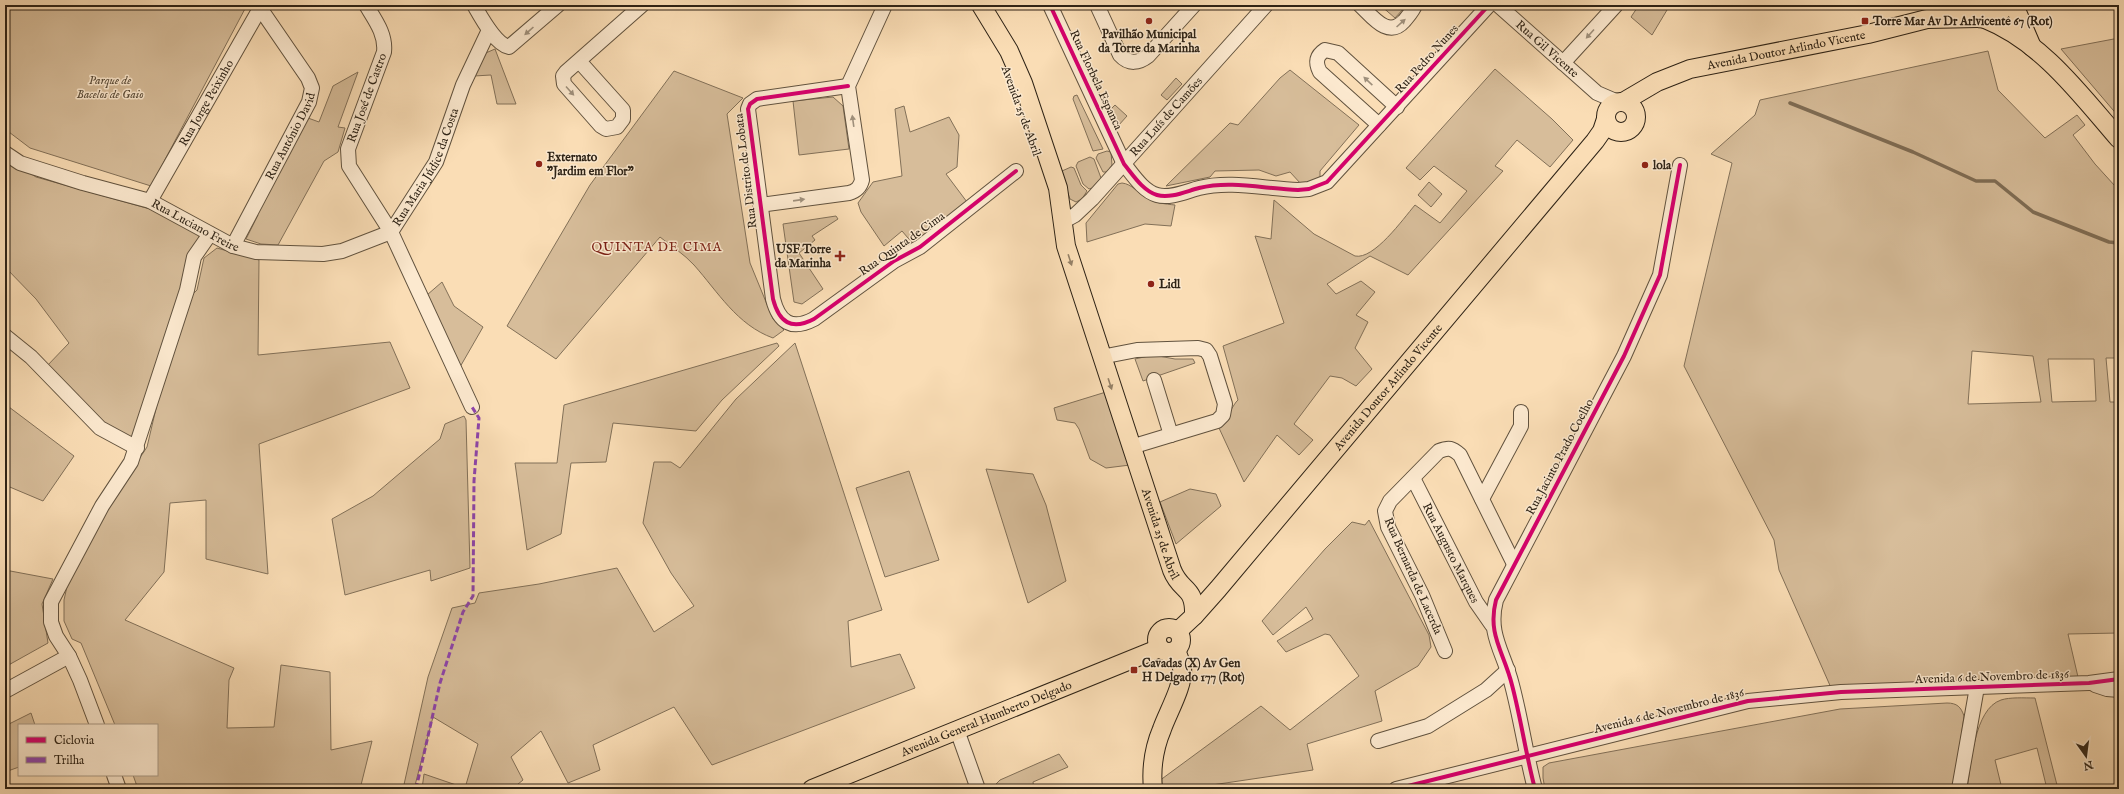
<svg xmlns="http://www.w3.org/2000/svg" width="2124" height="794" font-family="'IM FELL English',serif">
  <style>
    .green { fill: #d7bd9a; stroke: #827058; fill-rule: evenodd }
    .lines { fill: none; stroke-linecap: round; stroke-linejoin: round }
    .stream { stroke: #7f6d55; stroke-width: 3.5 }
    .minor-casing { stroke: #61523e; stroke-width: 16 }
    .major-casing { stroke: #2e2316; stroke-width: 20 }
    .minor { stroke: #fce9cf; stroke-width: 14 }
    .major { stroke: #faddb5; stroke-width: 18 }
    .quiet { stroke: #8e44ad; stroke-width: 3; stroke-dasharray: 6 3; stroke-linecap: butt }
    .cycleway-casing { stroke: #fce9cf; stroke-width: 6 }
    .cycleway { stroke: #d6006c; stroke-width: 4 }
    .oneway { fill: #9f907c }
    .oneway2 { fill: #948066 }
    .poi-dot { fill: #8f2418; stroke: #fce9cf; stroke-width: 1.5 }
    .labels { text-anchor: middle; dominant-baseline: central; stroke-width: 3; stroke-linejoin: round; paint-order: stroke }
    .poi-label { font-size: 12px; font-weight: bold; fill: #2e2316; stroke: #fce9cf; text-anchor: start }
    .street-label { font-size: 12px; fill: #2e2316; stroke: #fce9cf }
    .park-label { font-size: 12px; font-style: italic; fill: #584a37; stroke: #fce9cf }
    .neighbourhood-label { font-size: 13px; letter-spacing: 1px; fill: #7a1f14; stroke: #fce9cf }
  </style>
  <rect width="100%" height="100%" fill="#faddb5"/>
  <filter id="stains"><feTurbulence type="fractalNoise" baseFrequency=".005" numOctaves="4"/><feColorMatrix values="0 0 0 0 .2 0 0 0 0 .09 0 0 0 0 .02 0 0 0 .5 -.17"/></filter>
  <radialGradient id="worn" r=".72"><stop offset=".6" stop-color="#630" stop-opacity="0"/><stop offset="1" stop-color="#630" stop-opacity=".3"/></radialGradient>
  <g class="green">
    <path d="M10 5H247L151 186 30 148 5 129V12Z"/>
    <path d="M1380 5H1400L1404 8 1395 18Z"/>
    <path d="M1639 5H1670L1652 35 1631 17Z"/>
    <path d="M2119 38V117L2061 49Z"/>
    <path d="M495 49 516 104H497L491 75 474 76 481 55Z"/>
    <path d="M1988 51 1998 90 2045 138 2077 115 2085 125 2073 135 2095 164 2115 186 2119 183V358H2106L2110 402H2119V633L2068 634 2078 677 1832 690 1779 570 1774 540 1684 366 1732 163 1711 154 1755 115 1760 100ZM1972 351 2033 356 2041 402 1968 404ZM2048 359H2094L2096 401 2052 402Z"/>
    <path d="M1495 69 1552 119 1573 140 1550 167 1517 140 1495 166 1503 171 1408 275 1370 256 1327 284 1336 294 1361 281 1375 292 1356 315 1368 322 1355 348 1372 369 1356 386 1342 378 1330 376 1294 424 1313 440 1299 455 1277 435 1244 482 1219 428C1227 420 1233 404 1238 400L1223 346 1284 323 1255 236 1271 239 1274 200 1314 234 1355 256C1374 260 1403 219 1415 205L1440 223 1467 191 1434 166 1420 180 1406 168Z"/>
    <path d="M1290 70 1359 125 1320 171V179L1301 184 1290 172 1276 176 1259 170 1215 171 1210 177 1166 186 1230 123 1238 125 1280 78Z"/>
    <path d="M674 71 743 98 727 114 750 263 773 319 784 330 773 338C737 325 718 292 694 265 684 254 671 246 660 237L556 359 507 326 590 185Z"/>
    <path d="M358 72 338 127 345 128 338 152 324 161 278 245 261 244 246 239 258 215 255 212 308 118 319 122 333 86Z"/>
    <path d="M1176 78 1182 84 1167 100 1161 95Z"/>
    <path d="M1077 95 1103 149 1093 151 1073 99 1074 96Z"/>
    <path d="M833 97 843 106 849 149 799 155 793 101Z"/>
    <path d="M1115 105 1127 116 1118 126 1110 110Z"/>
    <path d="M904 106 910 132 949 117 959 135 957 167 946 174 967 202 914 245 902 231 884 246 861 212 858 203 873 182 902 176 895 109Z"/>
    <path d="M1107 151 1111 152 1112 165 1107 172H1103L1096 158 1098 154Z"/>
    <path d="M5 157 36 177 150 209 199 234V240L135 441 103 424 46 367 69 343 36 299 5 267Z"/>
    <path d="M1090 157 1094 159 1101 178 1092 188 1089 189 1083 184 1076 166 1078 162Z"/>
    <path d="M1071 167 1074 168 1081 185 1087 191 1082 199 1076 202 1070 199 1061 173 1062 171Z"/>
    <path d="M1429 182 1442 194 1431 207 1418 195Z"/>
    <path d="M1122 183C1132 184 1138 193 1147 198 1155 203 1165 204 1175 205L1171 226 1145 224 1087 242 1086 223 1118 184Z"/>
    <path d="M836 216 838 219 812 236 815 240 799 253 823 289 802 304 794 302 783 224Z"/>
    <path d="M217 248 259 260 258 355 390 342 410 388 259 444 268 574 206 559V500L170 503 164 572 125 620 234 668 229 680 227 728 274 727 281 665 330 672 331 750 372 741 360 789H138L133 775H157V725H115L81 643 72 639 64 621V600L68 582 99 520 147 447 158 400 191 296 197 290 204 258Z"/>
    <path d="M442 282 454 306 483 327 460 367 427 295Z"/>
    <path d="M777 343 779 346 722 400 696 431 613 423 606 462 571 463 561 534 527 550 515 463H557L564 405Z"/>
    <path d="M795 343 882 610 848 621 851 667 900 654 915 688 712 765 674 707 593 745 600 770 568 783 541 731 511 757 523 780 512 789H422L424 774 465 788 478 744 433 717 414 789H403L428 677 452 608 475 603 479 593 539 584 617 568 654 632 694 606 671 573 643 523 654 462H671L680 468 736 399Z"/>
    <path d="M1153 355 1175 359H1193L1195 363 1143 381 1135 359Z"/>
    <path d="M1106 392 1130 465 1106 468 1090 459 1079 429 1075 423 1057 420 1054 408Z"/>
    <path d="M5 404 74 456 43 501 5 485Z"/>
    <path d="M464 416 466 420 470 568 431 581 430 570 345 595 332 519 373 496 440 439 445 424Z"/>
    <path d="M986 469 1033 474 1046 505 1066 581 1028 603Z"/>
    <path d="M909 471 939 560 885 577 856 488Z"/>
    <path d="M1190 489 1216 494 1221 506 1176 544 1160 502Z"/>
    <path d="M1369 520 1429 635 1431 647 1418 666 1375 691 1382 721 1307 744 1313 770 1185 789H1167L1159 781 1261 706 1290 730 1359 676 1330 635 1325 634 1286 652 1277 641 1313 619 1306 607 1273 635 1262 621 1325 549 1352 522 1365 525Z"/>
    <path d="M5 570 53 579 42 604 48 643 5 667Z"/>
    <path d="M2035 698 2058 789H2047L2037 748 1995 760 2002 789H1967C1971 765 1974 709 2001 700 2010 697 2024 698 2035 698Z"/>
    <path d="M1947 703C1957 703 1961 707 1964 716L1954 789H1545L1543 778V767L1549 763 1840 709Z"/>
    <path d="M31 713 35 725H19V767L5 772V726Z"/>
    <path d="M1059 754 1068 767 1033 782 1034 789H991L1000 780Z"/>
  </g>
  <g class="lines">
    <path class="stream" d="M1790 103 1913 152 1976 181H1995L2033 212 2109 242 2119 243"/>
    <g class="minor-casing">
      <g id="minor">
        <path d="M366 5C375 20 386 34 384 52L348 149 349 166 391 232 472 407"/>
        <path d="M474 5C481 17 495 44 509 47L558 5"/>
        <path d="M1050 5 1124 164C1133 175 1143 191 1157 195 1170 199 1187 191 1199 188 1231 180 1265 189 1298 190L1309 189 1327 182 1489 5"/>
        <path d="M1097 5 1120 55C1129 65 1139 63 1148 56L1194 5"/>
        <path d="M1360 5C1372 16 1388 39 1404 21 1408 16 1413 11 1415 5"/>
        <path id="s1" d="M1498 5 1597 93 1618 102"/>
        <path d="M579 61 623 110V119L617 127 606 129 601 126 564 84 563 76 566 72 642 5"/>
        <path d="M1563 63 1616 5"/>
        <path d="M848 86 757 99 750 104 748 109 773 299C779 322 791 331 814 319L894 261 920 247 1016 171"/>
        <path d="M1379 125 1320 72C1315 62 1316 56 1325 50L1338 53 1397 107"/>
        <path id="s2" d="M5 153 20 163 83 183 150 201 233 246 256 252 323 254 342 251 391 232"/>
        <path id="s3" d="M150 201 262 5"/>
        <path d="M760 205 849 193C856 191 860 188 862 180L848 86 885 5"/>
        <path id="s4" d="M1062 222 1075 215 1092 199 1266 5"/>
        <path id="s5" d="M391 232 436 162 463 85 489 30"/>
        <path id="s6" d="M233 246 309 102 312 88 308 78 260 8"/>
        <path d="M5 336 31 357 100 428 137 448"/>
        <path d="M1101 357 1137 350 1198 348 1206 350 1210 356 1225 404 1223 415 1217 421 1131 447"/>
        <path d="M1154 380 1171 435"/>
        <path id="s7" d="M1413 478 1476 602 1492 625"/>
        <path d="M1482 499 1521 426V412"/>
        <path d="M1445 651 1422 595 1388 527 1385 511 1390 501 1439 451C1449 447 1452 448 1460 455L1514 564"/>
        <path d="M2095 685 2107 689 2119 690"/>
        <path d="M5 691 69 656"/>
        <path d="M97 725 80 680 69 656 56 636 51 622V602L102 506 131 462 187 290 194 257 210 234"/>
        <path d="M957 730 978 789"/>
        <path d="M1378 741 1428 726 1486 690 1508 670"/>
        <path d="M114 775 119 789"/>
        <path d="M1396 789 1748 701 1841 692 2089 683 2119 679"/>
        <path d="M1535 789C1526 755 1521 719 1512 685 1504 652 1487 635 1496 600L1624 356 1660 275 1680 165"/>
        <path d="M1959 789 1977 687"/>
      </g>
    </g>
    <g class="major-casing">
      <g id="major">
        <path id="s8" d="M981 5 1009 51 1023 83 1058 188 1066 246 1172 570C1181 593 1195 585 1194 616"/>
        <path d="M1962 5C1971 24 1996 22 2006 5"/>
        <path d="M2014 5 2032 47"/>
        <path d="M1985 19C2042 42 2080 94 2119 139"/>
        <circle cx="1621" cy="117" r="15"/>
        <path id="s9" d="M1623 102 1657 82 1690 69 1868 34 1927 19 1978 18"/>
        <circle cx="1169" cy="640" r="12"/>
        <path id="s10" d="M1178 631 1194 616 1218 589 1595 141 1602 131 1606 119"/>
        <path id="s11" d="M812 789 1160 648"/>
        <path d="M1153 789C1151 769 1154 748 1162 729 1168 712 1184 685 1182 668 1181 662 1178 656 1176 650"/>
      </g>
    </g>
    <use href="#minor" class="minor"/>
    <use href="#major" class="major"/>
    <path class="quiet" d="M416 789 440 683 463 612 473 596 474 481 479 418 472 407"/>
    <g class="cycleway-casing">
      <g id="cycleway">
        <path d="M1050 5 1124 164C1133 175 1143 191 1157 195 1170 199 1187 191 1199 188 1231 180 1265 189 1298 190L1309 189 1327 182 1489 5"/>
        <path d="M848 86 757 99 750 104 748 109 773 299C779 322 791 331 814 319L894 261 920 247 1016 171"/>
        <path d="M1396 789 1748 701 1841 692 2089 683 2119 679"/>
        <path d="M1535 789C1526 755 1521 719 1512 685 1504 652 1487 635 1496 600L1624 356 1660 275 1680 165"/>
      </g>
    </g>
    <use href="#cycleway" class="cycleway"/>
  </g>
  <defs><path id="oneway-solid" d="M-6-.8H1V-3.2L6.5 0L1 3.2V.8H-6Z"/></defs>
  <g class="oneway">
    <use href="#oneway-solid" transform="translate(1401 23) rotate(-42)"/>
    <use href="#oneway-solid" transform="translate(529 31) rotate(138)"/>
    <use href="#oneway-solid" transform="translate(1590 34) rotate(132)"/>
    <use href="#oneway-solid" transform="translate(1368 81) rotate(-137)"/>
    <use href="#oneway-solid" transform="translate(570 91) rotate(48)"/>
    <use href="#oneway-solid" transform="translate(853 121) rotate(-98)"/>
    <use href="#oneway-solid" transform="translate(799 200) rotate(-8)"/>
  </g>
  <g class="oneway2">
    <use href="#oneway-solid" transform="translate(1070 260) rotate(72)"/>
    <use href="#oneway-solid" transform="translate(1110 384) rotate(72)"/>
  </g>
  <g class="poi-dot">
    <circle cx="1149" cy="21" r="4"/>
    <rect x="1861" y="17" width="8" height="8" rx="2"/>
    <circle cx="539" cy="164" r="4"/>
    <circle cx="1645" cy="165" r="4"/>
    <path d="M838 250h4v4h4v4h-4v4h-4v-4h-4v-4h4z"/>
    <circle cx="1151" cy="284" r="4"/>
    <rect x="1130" y="666" width="8" height="8" rx="2"/>
  </g>
  <g class="labels">
    <g class="poi-label">
      <text x="1873" y="21">Torre Mar Av Dr Arlvicente 67 (Rot)</text>
      <text x="1149" y="34" text-anchor="middle">Pavilhão Municipal<tspan x="1149" dy="14">da Torre da Marinha</tspan></text>
      <text x="547" y="157">Externato<tspan x="547" dy="14">"Jardim em Flor"</tspan></text>
      <text x="1653" y="165">lola</text>
      <text x="831" y="249" text-anchor="end">USF Torre<tspan x="831" dy="14">da Marinha</tspan></text>
      <text x="1159" y="284">Lidl</text>
      <text x="1142" y="663">Cavadas (X) Av Gen<tspan x="1142" dy="14">H Delgado 177 (Rot)</tspan></text>
    </g>
    <g class="street-label">
      <text stroke="none"><textPath href="#s1" startOffset="66">Rua Gil Vicente</textPath></text>
      <text stroke="none"><textPath href="#s9" startOffset="173">Avenida Doutor Arlindo Vicente</textPath></text>
      <text transform="translate(1427 59) rotate(-48)">Rua Pedro Nunes</text>
      <text transform="translate(1096 80) rotate(65)">Rua Florbela Espanca</text>
      <text transform="translate(367 98) rotate(-70)">Rua José de Castro</text>
      <text stroke="none"><textPath href="#s3" startOffset="113">Rua Jorge Peixinho</textPath></text>
      <text transform="translate(1021 111) rotate(70)">Avenida 25 de Abril</text>
      <text stroke="none"><textPath href="#s4" startOffset="149">Rua Luís de Camões</textPath></text>
      <text stroke="none"><textPath href="#s6" startOffset="124">Rua António David</textPath></text>
      <text stroke="none"><textPath href="#s5" startOffset="74">Rua Maria Júdice da Costa</textPath></text>
      <text transform="translate(746 171) rotate(-97)">Rua Distrito de Lobata</text>
      <text stroke="none"><textPath href="#s2" startOffset="205">Rua Luciano Freire</textPath></text>
      <text transform="translate(902 244) rotate(-35)">Rua Quinta de Cima</text>
      <text stroke="none"><textPath href="#s10" startOffset="322">Avenida Doutor Arlindo Vicente</textPath></text>
      <text transform="translate(1560 457) rotate(-62)">Rua Jacinto Prado Coelho</text>
      <text stroke="none"><textPath href="#s8" startOffset="561">Avenida 25 de Abril</textPath></text>
      <text stroke="none"><textPath href="#s7" startOffset="84">Rua Augusto Marques</textPath></text>
      <text transform="translate(1413 576) rotate(66)">Rua Bernarda de Lacerda</text>
      <text transform="translate(1992 677) rotate(-2)">Avenida 6 de Novembro de 1836</text>
      <text transform="translate(1669 711) rotate(-14)">Avenida 6 de Novembro de 1836</text>
      <text stroke="none"><textPath href="#s11" startOffset="188">Avenida General Humberto Delgado</textPath></text>
    </g>
    <g class="park-label">
      <text x="110" y="80">Parque de<tspan x="110" dy="14">Bacelos de Gaio</tspan></text>
    </g>
    <g class="neighbourhood-label">
      <text x="657" y="247">QUINTA DE CIMA</text>
    </g>
  </g>
  <rect width="2124" height="794" fill="none" stroke="#faddb5" stroke-width="20"/>
  <rect x="6" y="6" width="2112" height="782" fill="none" stroke="#2e2316" stroke-width="2"/>
  <rect x="10" y="10" width="2104" height="774" fill="none" stroke="#2e2316"/>
  <rect x="18" y="724" width="140" height="52" fill="#fce9cf" stroke="#aa9a85"/>
  <rect x="26" y="737" width="20" height="6" fill="#d6006c" stroke="#aa9a85"/>
  <text x="54" y="744" font-size="12" fill="#2e2316">Ciclovia</text>
  <rect x="26" y="757" width="20" height="6" fill="#8e44ad" stroke="#aa9a85"/>
  <text x="54" y="764" font-size="12" fill="#2e2316">Trilha</text>
  <g transform="translate(2086 756) rotate(166)" stroke="#fce9cf" stroke-width="3" paint-order="stroke">
  <path d="M0-3L7 15L0 10L-7 15Z" fill="#2e2316"/>
  <text y="-6" font-size="11" font-weight="bold" text-anchor="middle" fill="#2e2316">N</text>
  </g>
  <rect width="100%" height="100%" filter="url(#stains)"/>
  <rect width="100%" height="100%" fill="url(#worn)"/>
</svg>
